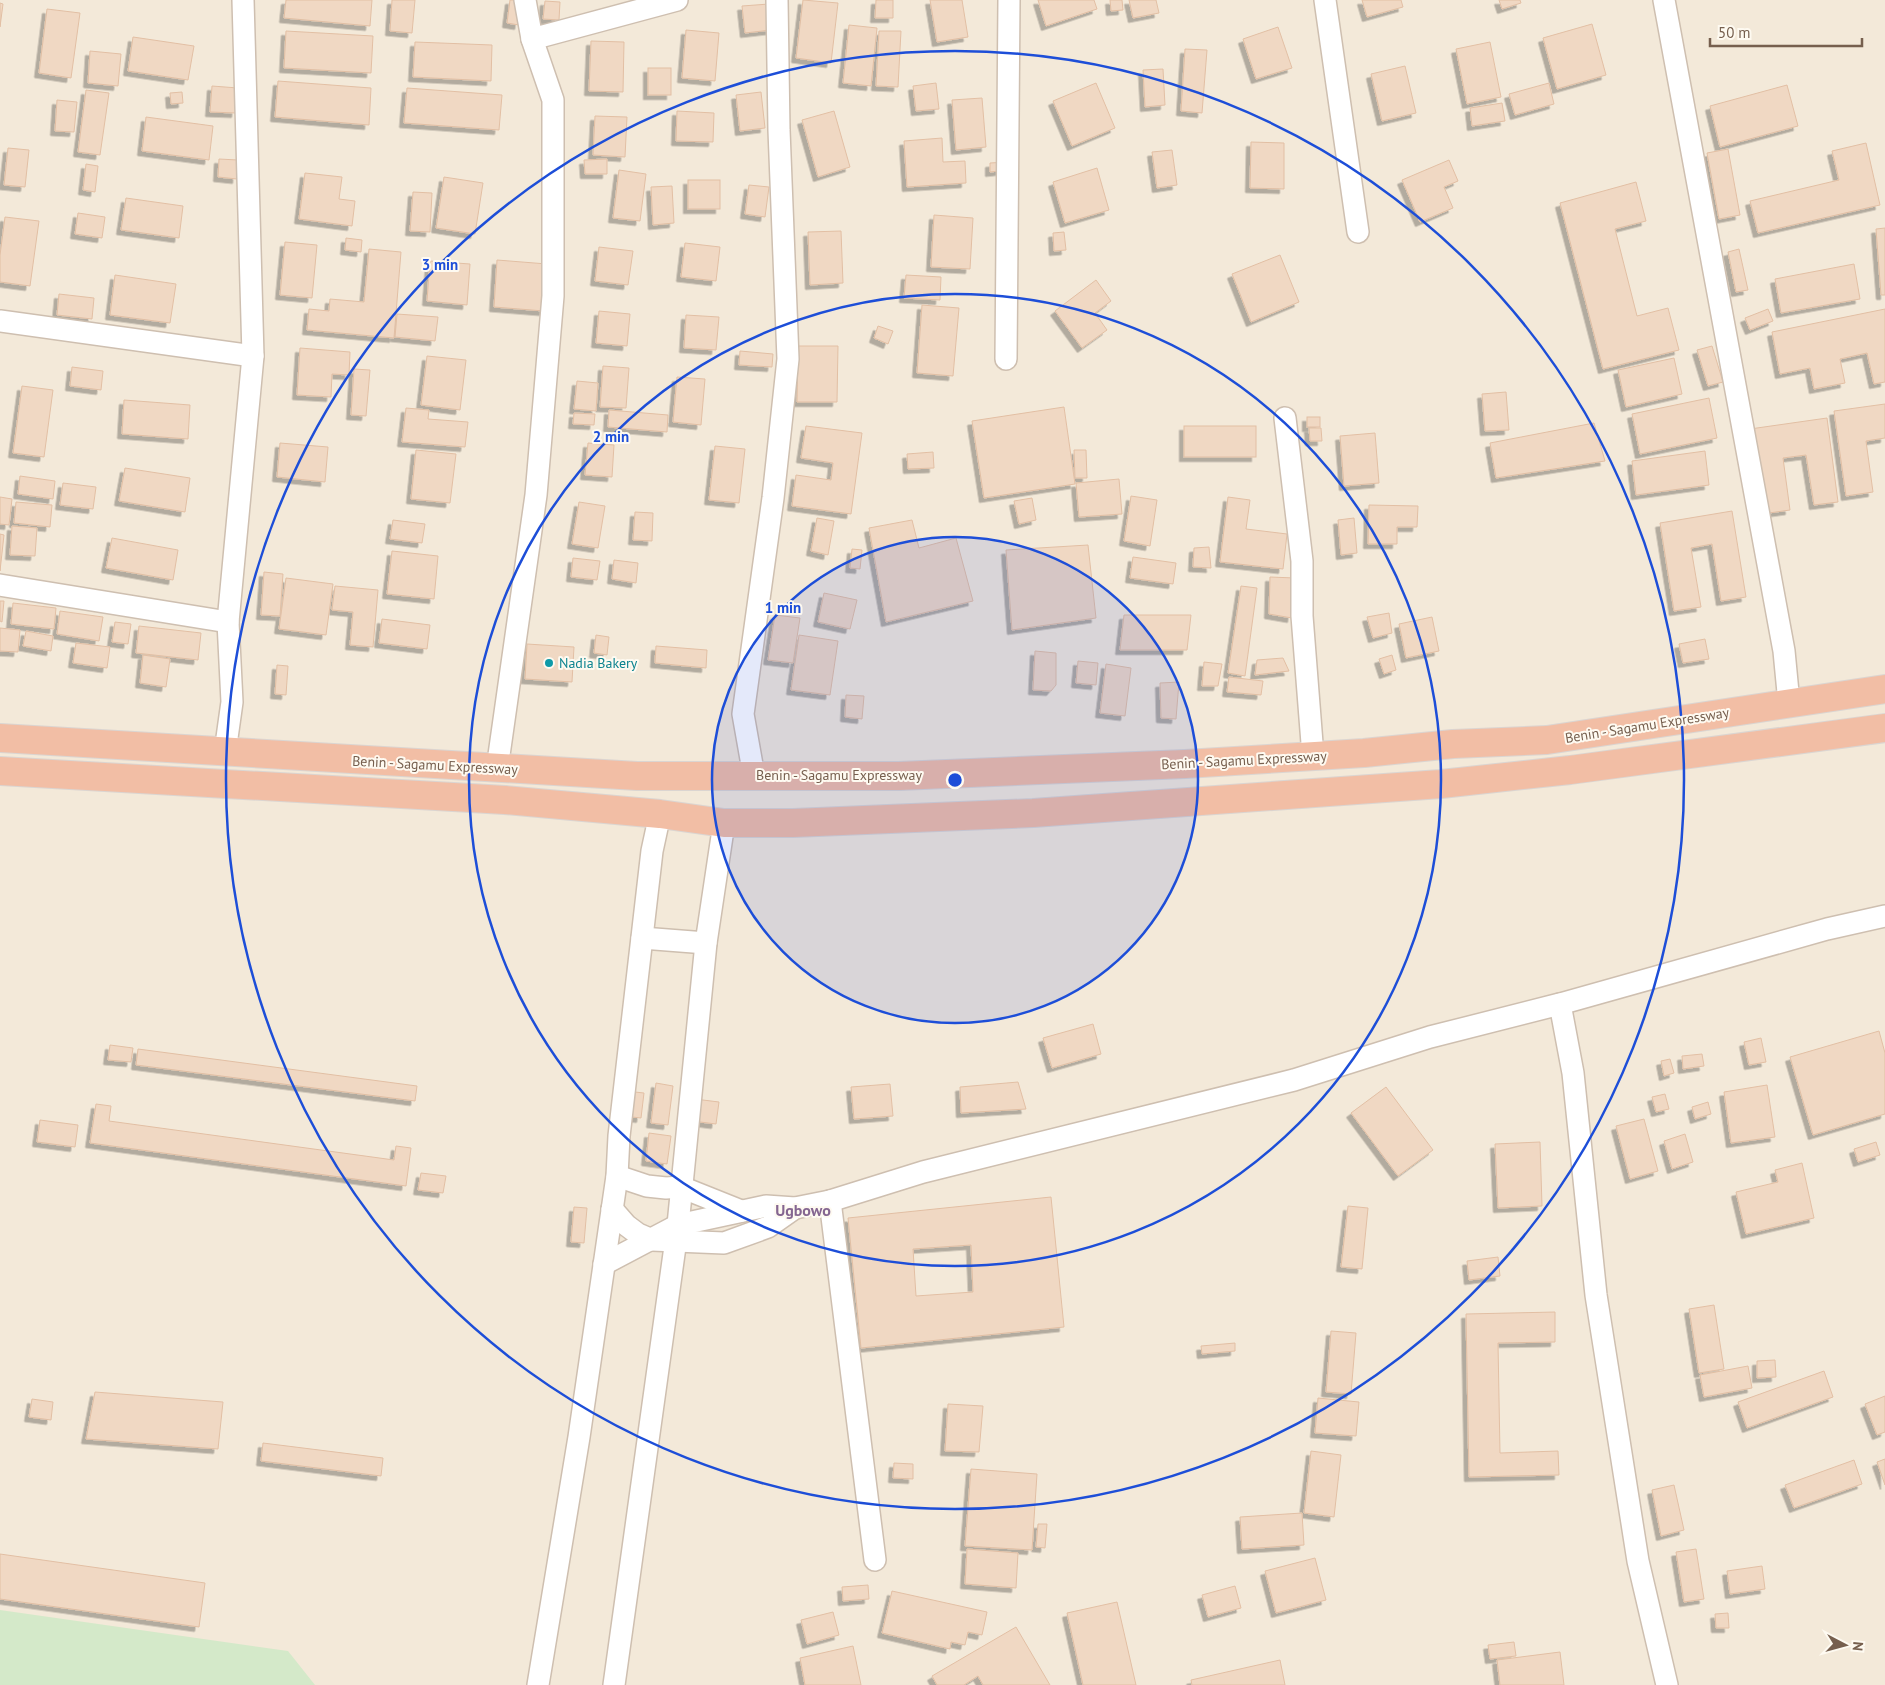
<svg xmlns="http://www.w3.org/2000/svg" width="1885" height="1685" font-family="'PT Sans',sans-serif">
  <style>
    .residential { fill: #f3e9d9 }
    .green { fill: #d4e9c9 }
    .building { fill: #f0d8c3; stroke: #e2bfa4; fill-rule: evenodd; filter: url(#shadow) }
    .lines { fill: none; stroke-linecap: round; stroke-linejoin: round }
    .street-casing { stroke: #cebfb0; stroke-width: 24 }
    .highway-casing { stroke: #dbd5d1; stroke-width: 30 }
    .street { stroke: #fff; stroke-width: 21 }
    .highway { stroke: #f2bea5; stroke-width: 28 }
    .ring { fill: none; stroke: #1d4ed8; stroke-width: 2.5 }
    .culture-dot { fill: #0f9aa8; stroke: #fefaf1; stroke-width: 2 }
    .labels { text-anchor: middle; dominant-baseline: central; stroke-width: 4; stroke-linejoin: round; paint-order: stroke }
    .culture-label { font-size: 14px; fill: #0d838f; stroke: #fefaf1; text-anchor: start }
    .street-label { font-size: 14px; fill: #765f4e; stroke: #fefaf1 }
    .quarter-label { font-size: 16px; font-weight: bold; fill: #856691; stroke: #fefaf1 }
    .centre { fill: #1d4ed8; stroke: #fefaf1; stroke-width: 2.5 }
    .ring-label { font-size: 15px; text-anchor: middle; font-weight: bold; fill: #1d4ed8; stroke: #fefaf1; stroke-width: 4; stroke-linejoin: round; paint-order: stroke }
  </style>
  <defs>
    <filter id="shadow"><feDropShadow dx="-4.5" dy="4.5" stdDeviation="0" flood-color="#0004"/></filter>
  </defs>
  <rect width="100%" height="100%" fill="#fcf6ea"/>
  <rect class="residential" x="0" y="0" width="1885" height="1685"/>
  <path class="green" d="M0 1610 288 1651 315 1685H0Z"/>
  <g class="building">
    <path d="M286 0H372L370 26 284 18Z"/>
    <path d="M392 0H415L412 33 390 31Z"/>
    <path d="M510 0H523L519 25 507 23Z"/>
    <path d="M803 0 838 3 831 63 796 58Z"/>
    <path d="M876 0H893V18H875Z"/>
    <path d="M930 0H962L968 37 937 42Z"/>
    <path d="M1038 0H1094L1097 9 1046 26Z"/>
    <path d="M1110 0H1122L1123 10 1111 11Z"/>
    <path d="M1129 0H1156L1159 13 1133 18Z"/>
    <path d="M1362 0H1401L1403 7 1367 17Z"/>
    <path d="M1499 0H1520L1521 3 1502 9Z"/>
    <path d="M545 1 560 2 559 20 543 19Z"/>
    <path d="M0 3 3 4 0 27Z"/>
    <path d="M769 4 771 30 745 33 742 6Z"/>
    <path d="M47 9 80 13 71 78 39 73Z"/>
    <path d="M1592 24 1606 75 1557 89 1543 38Z"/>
    <path d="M849 25 877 28 871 86 843 83Z"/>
    <path d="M1278 27 1292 68 1256 79 1243 39Z"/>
    <path d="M686 30 719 33 715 81 682 78Z"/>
    <path d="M286 31 373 36 371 73 284 68Z"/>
    <path d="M879 31H901L898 87 876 86Z"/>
    <path d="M133 37 194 46 188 80 128 71Z"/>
    <path d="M591 41 624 42 623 92 589 91Z"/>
    <path d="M415 42 492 45 491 81 413 77Z"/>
    <path d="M1490 42 1501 97 1467 104 1456 49Z"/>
    <path d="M1185 49 1207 50 1202 113 1181 111Z"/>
    <path d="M90 51 121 54 118 86 88 83Z"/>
    <path d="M1405 66 1416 113 1382 121 1371 74Z"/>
    <rect x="648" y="68" width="23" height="27"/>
    <path d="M1163 69 1165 105 1145 107 1143 70Z"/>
    <path d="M278 81 371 88 369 125 275 117Z"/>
    <path d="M936 83 939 109 916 111 913 86Z"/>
    <path d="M1096 83 1115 128 1072 146 1053 101Z"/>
    <path d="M1549 83 1554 104 1515 115 1509 94Z"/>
    <path d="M1787 85 1798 126 1720 147 1710 106Z"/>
    <path d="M212 86 238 88 236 113 210 112Z"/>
    <path d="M407 88 502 95 499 130 404 123Z"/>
    <path d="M86 90 109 93 100 155 78 152Z"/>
    <path d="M182 92 183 103 171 104 170 93Z"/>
    <path d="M761 92 765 128 740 131 736 95Z"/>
    <path d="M982 98 986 147 956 150 952 100Z"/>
    <path d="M57 100 77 102 74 132 55 131Z"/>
    <path d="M1502 103 1505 121 1472 126 1470 108Z"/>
    <path d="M677 111 714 113 713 142 676 141Z"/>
    <path d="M834 111 850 167 818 177 802 120Z"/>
    <path d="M595 116 627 117 625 157 593 155Z"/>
    <path d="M146 117 213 126 209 160 142 151Z"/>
    <path d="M942 138 943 162 965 161 966 183 907 187 904 141Z"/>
    <path d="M1251 142 1284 143V189L1250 188Z"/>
    <path d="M1866 143 1880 205 1758 233 1750 201 1839 180 1832 151Z"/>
    <path d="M8 148 29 150 25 187 4 185Z"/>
    <path d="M1728 149 1740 215 1719 219 1707 153Z"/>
    <path d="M1172 150 1177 185 1157 188 1152 152Z"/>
    <path d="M219 159 238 160 237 179 218 177Z"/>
    <path d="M607 159V174H585L584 160Z"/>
    <path d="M1449 160 1458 181 1444 187 1453 208 1420 222 1402 180Z"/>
    <path d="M1007 162 1008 170 990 172V163Z"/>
    <path d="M86 164 98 166 95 192 83 190Z"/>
    <path d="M1097 168 1109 210 1065 223 1053 182Z"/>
    <path d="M619 170 646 174 640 221 613 218Z"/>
    <path d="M305 173 342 177 339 199 355 201 352 226 299 219Z"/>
    <path d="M444 177 483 183 475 234 436 228Z"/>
    <rect x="688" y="180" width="32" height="29"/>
    <path d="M1636 182 1646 221 1615 229 1637 316 1668 308 1679 350 1603 369 1560 203Z"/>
    <path d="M749 185 769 187 765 217 745 214Z"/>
    <path d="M672 186 674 223 653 225 651 187Z"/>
    <path d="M413 192 432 193 430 232 410 231Z"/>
    <path d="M126 198 183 206 179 238 121 230Z"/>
    <path d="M78 213 105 217 102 238 75 234Z"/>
    <path d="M934 215 973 218 970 269 931 267Z"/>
    <path d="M5 217 39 221 30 286 0 282V255Z"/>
    <path d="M1885 228V295H1881L1876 229Z"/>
    <path d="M841 231 843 283 810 285 808 232Z"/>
    <path d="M1064 232 1066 250 1054 251 1053 233Z"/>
    <path d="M346 238 362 240 361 252 345 250Z"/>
    <path d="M285 242 317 245 312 298 280 295Z"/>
    <path d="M685 243 720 247 716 281 681 277Z"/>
    <path d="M599 247 633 251 628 285 595 281Z"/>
    <path d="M369 249 401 252 394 338 307 330 309 309 329 311 330 299 364 302Z"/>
    <path d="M1739 249 1748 290 1736 292 1728 252Z"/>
    <path d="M1280 255 1299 302 1251 322 1232 274Z"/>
    <path d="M497 260 547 264 544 311 494 307Z"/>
    <path d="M430 261 470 264 467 305 427 301Z"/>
    <path d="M1854 264 1860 299 1781 313 1775 279Z"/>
    <path d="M115 275 176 284 170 323 110 315Z"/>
    <path d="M906 275 941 277 940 300 904 298Z"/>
    <path d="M1096 280 1111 301 1095 313 1107 330 1082 348 1055 311Z"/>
    <path d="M59 294 94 298 92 319 57 315Z"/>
    <path d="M922 305 959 308 953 376 917 373Z"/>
    <path d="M1768 309 1773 321 1750 330 1745 318Z"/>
    <path d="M1885 309V382L1874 384 1867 353 1840 359 1845 383 1814 389 1810 368 1780 374 1772 332Z"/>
    <path d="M599 311 630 314 627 346 596 343Z"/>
    <path d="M397 314 438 317 435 341 395 337Z"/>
    <path d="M686 315 719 317 716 350 684 348Z"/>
    <path d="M878 326 893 331 888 344 874 338Z"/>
    <path d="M798 346H838L837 402H797Z"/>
    <path d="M1712 346 1723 382 1708 386 1697 350Z"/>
    <path d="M300 348 350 352 349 375 332 374 331 397 297 395Z"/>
    <path d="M740 351 773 354 772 367 739 365Z"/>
    <path d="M427 356 466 360 460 410 421 405Z"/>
    <path d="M1674 358 1682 394 1626 407 1618 370Z"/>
    <path d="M603 366 629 368 626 408 600 407Z"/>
    <path d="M72 367 103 371 101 390 70 386Z"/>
    <path d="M354 369 370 370 366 416 351 415Z"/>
    <path d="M677 377 705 379 701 425 673 422Z"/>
    <path d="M577 381 598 383 596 411 574 409Z"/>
    <path d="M22 386 53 390 44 457 13 453Z"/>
    <path d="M1506 392 1509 430 1485 431 1482 394Z"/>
    <path d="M1709 398 1717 438 1640 454 1632 414Z"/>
    <path d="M124 400 190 405 188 439 122 434Z"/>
    <path d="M1885 404V438L1866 441 1873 492 1846 496 1834 411Z"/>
    <path d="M1064 407 1075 484 984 498 972 421Z"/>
    <path d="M406 408 429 410 428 419 468 422 465 447 402 442Z"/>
    <path d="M609 410 668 415 667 432 608 427Z"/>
    <path d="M574 413 595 414 594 425 573 424Z"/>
    <rect x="1307" y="417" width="13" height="10"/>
    <path d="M1827 418 1838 502 1814 505 1806 455 1783 458 1790 510 1762 514 1750 429Z"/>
    <path d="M1594 423 1605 461 1496 478 1490 443Z"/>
    <path d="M806 426 862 433 851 514 792 506 796 475 831 480 833 463 801 458Z"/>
    <rect x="1184" y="426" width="72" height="31"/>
    <path d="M1309 428H1321L1322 441H1310Z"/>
    <path d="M1375 433 1379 483 1344 486 1340 436Z"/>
    <path d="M280 443 328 447 325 482 277 477Z"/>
    <path d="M588 443 614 445 612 477 585 475Z"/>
    <path d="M715 446 745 449 739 503 709 500Z"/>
    <path d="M416 450 456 454 450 503 411 499Z"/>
    <path d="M1074 450H1086L1087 478H1075Z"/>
    <path d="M1705 451 1709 485 1636 495 1632 461Z"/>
    <path d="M933 452 934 468 908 469 907 454Z"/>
    <path d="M125 468 190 478 185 512 119 501Z"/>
    <path d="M20 476 55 481 53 499 18 494Z"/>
    <path d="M1119 479 1122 514 1079 517 1076 483Z"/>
    <path d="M63 483 96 487 93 509 60 505Z"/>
    <path d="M1131 496 1157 500 1150 546 1124 541Z"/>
    <path d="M0 497 12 499 9 525 0 524Z"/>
    <path d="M1228 497 1250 500 1246 529 1287 534 1283 569 1220 562Z"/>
    <path d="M1032 498 1036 520 1019 524 1014 501Z"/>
    <path d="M16 502 52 505 50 527 14 523Z"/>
    <path d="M579 502 605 506 598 548 572 544Z"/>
    <path d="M1369 505 1418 506 1417 527H1397V544H1368Z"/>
    <path d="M1732 511 1746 597 1721 601 1712 544 1691 548 1701 607 1674 611 1660 523Z"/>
    <path d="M635 512 653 513 652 541 633 540Z"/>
    <path d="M817 518 834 521 828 555 811 551Z"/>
    <path d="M1354 518 1357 553 1341 555 1338 520Z"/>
    <path d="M393 520 425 524 422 543 390 539Z"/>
    <path d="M912 520 919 548 956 538 973 601 886 622 869 528Z"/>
    <path d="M12 526 37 528 35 556 10 555Z"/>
    <path d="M0 534 4 535 0 571Z"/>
    <path d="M112 538 178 550 173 580 106 568Z"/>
    <path d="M1088 545 1096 618 1012 630 1006 550Z"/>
    <path d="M1209 547 1211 568 1193 567 1194 548Z"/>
    <path d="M852 549 862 550 860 569 850 568Z"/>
    <path d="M392 551 438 556 434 599 387 594Z"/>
    <path d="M1133 557 1176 563 1173 584 1130 578Z"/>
    <path d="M573 558 600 561 597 580 571 577Z"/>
    <path d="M614 560 638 563 636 583 612 579Z"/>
    <path d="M264 572 283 574 280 616 261 615Z"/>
    <path d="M1270 577 1295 578 1292 618 1269 614Z"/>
    <path d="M286 578 333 584 326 635 279 629Z"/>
    <path d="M335 586 378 590 373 647 350 645 353 612 332 610Z"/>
    <path d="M1241 586 1257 588 1245 676 1228 673Z"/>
    <path d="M824 593 857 600 850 629 818 622Z"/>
    <path d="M0 601H4L2 622 0 621Z"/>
    <path d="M13 603 56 608 54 629 11 624Z"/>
    <path d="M60 611 103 617 99 641 57 634Z"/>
    <path d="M1389 613 1392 633 1373 638 1367 617Z"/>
    <path d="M775 615 800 618 793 663 768 660Z"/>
    <path d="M1124 615H1191L1187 650H1120Z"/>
    <path d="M1432 617 1439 651 1406 658 1399 624Z"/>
    <path d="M382 619 430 625 427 649 379 643Z"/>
    <path d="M115 622 131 624 128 644 112 642Z"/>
    <path d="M139 626 201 633 198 660 136 653Z"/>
    <path d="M0 628 20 630 18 652 0 651Z"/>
    <path d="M26 631 53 636 51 651 23 646Z"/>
    <path d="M596 635 609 637 607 655 594 653Z"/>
    <path d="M799 635 838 641 830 695 791 690Z"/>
    <path d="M1705 639 1709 659 1683 663 1679 644Z"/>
    <path d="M76 643 110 647 107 668 73 663Z"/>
    <path d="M527 644 574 647 572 682 525 679Z"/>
    <path d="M656 646 707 650 706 668 655 663Z"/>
    <path d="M1035 651 1056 653V685L1051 691 1033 690Z"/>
    <path d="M143 655 170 659 166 687 140 683Z"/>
    <path d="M1392 655 1396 670 1384 674 1379 659Z"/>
    <path d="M1283 658 1289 671 1255 675 1257 660Z"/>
    <path d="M1078 661 1098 663 1096 685 1076 683Z"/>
    <path d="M1204 662 1222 664 1218 686H1202Z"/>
    <path d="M1106 664 1131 668 1125 716 1100 713Z"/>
    <path d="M277 665 288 666 286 695 275 694Z"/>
    <path d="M1229 677 1263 681 1261 695 1227 692Z"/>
    <path d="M1179 682 1176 719 1161 718 1160 683Z"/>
    <path d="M846 695 864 696 862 719 845 717Z"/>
    <path d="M1093 1024 1101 1054 1052 1068 1043 1038Z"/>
    <path d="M1879 1031 1885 1053V1114L1813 1135 1790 1057Z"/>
    <path d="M1761 1038 1766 1062 1749 1065 1744 1042Z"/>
    <path d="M110 1045 133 1048 131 1062 108 1060Z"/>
    <path d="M138 1049 417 1086 415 1101 136 1065Z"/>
    <path d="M1702 1054 1704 1066 1683 1069 1682 1056Z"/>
    <path d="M1670 1059 1674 1073 1664 1076 1661 1061Z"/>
    <path d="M1018 1082 1026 1109 961 1113 960 1087Z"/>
    <path d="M656 1083 673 1086 668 1125 651 1123Z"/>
    <path d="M890 1084 893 1116 854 1119 851 1087Z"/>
    <path d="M1767 1085 1775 1137 1731 1143 1724 1092Z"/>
    <path d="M1386 1087 1433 1150 1398 1176 1351 1113Z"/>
    <path d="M626 1091 644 1093 641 1118 623 1116Z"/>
    <path d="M1665 1094 1669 1109 1656 1112 1652 1097Z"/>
    <path d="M695 1099 719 1102 716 1124 692 1121Z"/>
    <path d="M1708 1102 1711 1114 1695 1119 1692 1107Z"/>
    <path d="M96 1104 111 1106 109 1121 394 1160 396 1146 411 1148 406 1186 90 1143Z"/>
    <path d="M1644 1119 1658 1171 1630 1179 1616 1126Z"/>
    <path d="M40 1120 78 1125 75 1147 37 1142Z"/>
    <path d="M649 1133 671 1136 667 1164 646 1161Z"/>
    <path d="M1685 1134 1693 1162 1672 1169 1664 1141Z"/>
    <path d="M1540 1142 1542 1206 1498 1208 1495 1144Z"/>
    <path d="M1876 1142 1880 1155 1858 1162 1854 1149Z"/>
    <path d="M1802 1163 1814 1218 1746 1234 1736 1192 1778 1182 1775 1170Z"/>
    <path d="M421 1173 446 1176 443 1193 418 1190Z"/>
    <path d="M1051 1197 1064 1327 861 1348 848 1218ZM971 1245 973 1292 916 1296 913 1249Z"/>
    <path d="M1348 1206 1368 1208 1362 1269 1341 1267Z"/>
    <path d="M574 1207 587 1208 584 1243 571 1242Z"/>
    <path d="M1498 1257 1500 1276 1469 1280 1467 1261Z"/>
    <path d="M1714 1305 1724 1369 1699 1373 1689 1309Z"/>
    <path d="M1555 1312V1342L1498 1343 1500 1453 1558 1451 1559 1475 1469 1477 1466 1314Z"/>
    <path d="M1331 1331 1356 1333 1351 1394 1326 1392Z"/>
    <path d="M1235 1343V1351L1202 1354 1201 1346Z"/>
    <path d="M1775 1360 1776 1377 1757 1378V1361Z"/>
    <path d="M1748 1366 1752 1388 1704 1397 1700 1375Z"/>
    <path d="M1824 1371 1833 1397 1747 1428 1738 1402Z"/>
    <path d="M95 1392 223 1402 218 1449 86 1439Z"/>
    <path d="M1885 1396V1432L1877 1435 1865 1404Z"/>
    <path d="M1318 1398 1359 1402 1356 1436 1315 1433Z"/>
    <path d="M32 1399 53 1402 51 1420 29 1417Z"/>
    <path d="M948 1404 983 1406 979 1452 945 1451Z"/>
    <path d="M263 1443 383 1458 381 1476 261 1461Z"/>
    <path d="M1311 1451 1341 1455 1334 1517 1304 1513Z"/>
    <path d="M1885 1459V1485L1877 1462Z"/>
    <path d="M1854 1460 1862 1484 1794 1508 1785 1485Z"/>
    <path d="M894 1463 913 1464V1479L893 1478Z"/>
    <path d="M971 1469 1037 1474 1032 1550 965 1546Z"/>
    <path d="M1674 1485 1684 1530 1661 1536 1652 1490Z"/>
    <path d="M1302 1513 1304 1545 1242 1549 1240 1517Z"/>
    <path d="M1038 1524H1047L1045 1548 1036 1547Z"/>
    <path d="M967 1549 1018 1553 1016 1588 965 1584Z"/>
    <path d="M1696 1549 1704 1599 1684 1602 1676 1552Z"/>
    <path d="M0 1554 205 1583 199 1627 0 1599Z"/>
    <path d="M1315 1558 1326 1600 1276 1613 1265 1571Z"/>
    <path d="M1762 1566 1765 1589 1730 1594 1727 1571Z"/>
    <path d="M868 1585 869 1599 843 1601 842 1587Z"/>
    <path d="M1235 1586 1241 1608 1208 1617 1202 1595Z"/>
    <path d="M892 1591 987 1612 982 1635 968 1632 965 1645 951 1642 950 1649 882 1633Z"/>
    <path d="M1117 1602 1136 1685H1083L1067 1613Z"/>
    <path d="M833 1612 839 1635 807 1644 801 1620Z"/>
    <path d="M1728 1613 1729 1628H1716L1715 1614Z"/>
    <path d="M1016 1627 1050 1685H983L978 1676 964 1685H937L932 1676Z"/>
    <path d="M1514 1642 1516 1656 1490 1659 1488 1645Z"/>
    <path d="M853 1646 861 1685H805L800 1658Z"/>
    <path d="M1560 1652 1564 1685H1500L1497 1660Z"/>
    <path d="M1280 1660 1285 1685H1192L1191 1680Z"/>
  </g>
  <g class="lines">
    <g class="street-casing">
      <g id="street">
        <path d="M1325 0 1358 232"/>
        <path d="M1664 0 1784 651 1789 703"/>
        <path d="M532 39 677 0"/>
        <path d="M0 321 253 356"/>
        <path d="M1006 359 1009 0"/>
        <path d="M1285 418 1302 561V616L1313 756"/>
        <path d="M0 585 228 622"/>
        <path d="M225 752 232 702 228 622 253 356 243 0"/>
        <path d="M497 769 536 495 553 296V100L532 39 525 0"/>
        <path d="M754 776 743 714 773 498 788 359 779 130 777 0"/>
        <path d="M642 938 706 943"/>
        <path d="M1560 1004 1573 1073 1596 1295 1638 1561 1667 1685"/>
        <path d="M617 1176 647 1186 666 1188 681 1187 741 1211"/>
        <path d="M830 1201 875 1560"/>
        <path d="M612 1209 626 1225 638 1234 652 1240 724 1243 768 1227 795 1208"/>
        <path d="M604 1264 678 1225 766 1206 795 1208 830 1201 923 1172 1294 1080 1430 1037 1560 1004 1827 929 1885 916"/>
        <path d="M538 1685 579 1437 617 1176 619 1136 652 851 660 814"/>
        <path d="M614 1685 678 1225 706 943 724 823"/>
      </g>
    </g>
    <g class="highway-casing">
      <g id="highway">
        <path d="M0 738 637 776H899L1185 764 1364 753 1453 744 1547 740 1885 689"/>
        <path d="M0 771 505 800 660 814 724 823H793L1033 813 1441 784 1570 770 1885 728"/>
      </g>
    </g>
    <use href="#street" class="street"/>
    <use href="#highway" class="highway"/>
  </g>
  <circle cx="955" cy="780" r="243" fill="#1d4ed8" fill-opacity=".12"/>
  <g class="ring">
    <circle cx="955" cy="780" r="243"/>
    <circle cx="955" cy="780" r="486"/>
    <circle cx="955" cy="780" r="729"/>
  </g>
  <circle class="culture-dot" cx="549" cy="663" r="5"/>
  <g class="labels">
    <g class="culture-label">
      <text x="559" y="663">Nadia Bakery</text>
    </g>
    <g class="street-label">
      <text transform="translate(1647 725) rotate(-9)">Benin - Sagamu Expressway</text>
      <text transform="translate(1244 760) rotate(-3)">Benin - Sagamu Expressway</text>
      <text transform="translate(435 765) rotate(3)">Benin - Sagamu Expressway</text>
      <text x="839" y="775">Benin - Sagamu Expressway</text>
    </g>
    <g class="quarter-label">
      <text x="803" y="1210">Ugbowo</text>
    </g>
  </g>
  <circle cx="955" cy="780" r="8" class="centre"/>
  <g class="ring-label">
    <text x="440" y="270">3 min</text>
    <text x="611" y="442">2 min</text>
    <text x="783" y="613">1 min</text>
  </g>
  <g transform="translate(1845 1645) rotate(96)" stroke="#fefaf1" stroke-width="4" paint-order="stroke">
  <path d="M0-4L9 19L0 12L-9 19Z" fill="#765f4e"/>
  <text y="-8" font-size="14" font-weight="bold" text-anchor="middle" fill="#765f4e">N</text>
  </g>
  <path d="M1710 38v8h152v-8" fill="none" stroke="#765f4e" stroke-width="2.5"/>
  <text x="1718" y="38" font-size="15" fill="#765f4e" stroke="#fefaf1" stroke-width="4" paint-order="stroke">50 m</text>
</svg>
